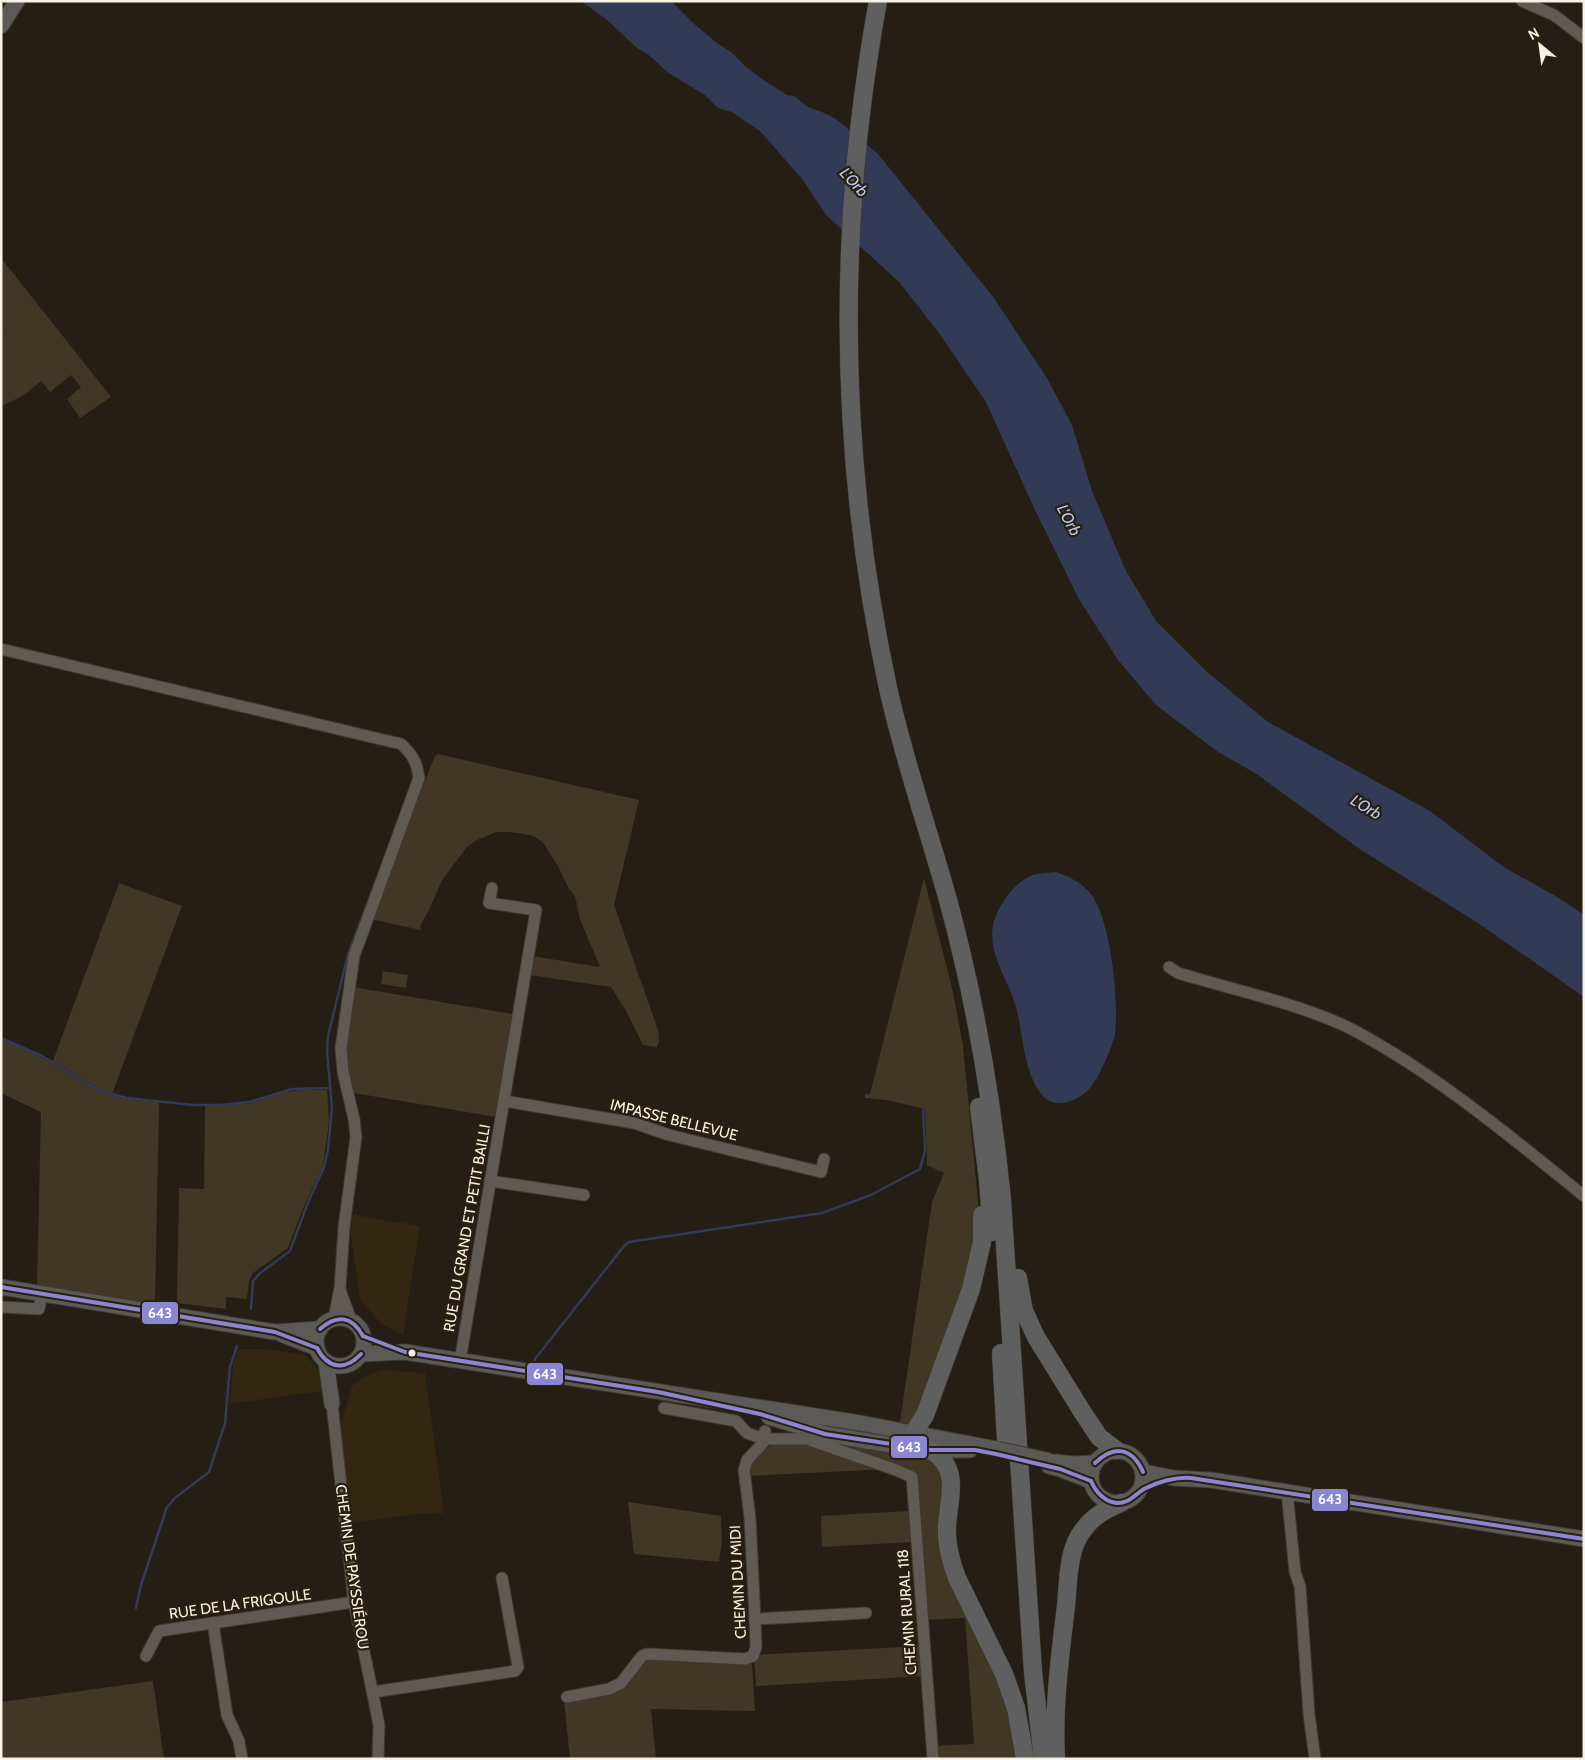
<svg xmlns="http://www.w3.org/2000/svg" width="1585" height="1760" font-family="Cabin,sans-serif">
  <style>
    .built { fill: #342711 }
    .green { fill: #413725 }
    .water { fill: #323a56 }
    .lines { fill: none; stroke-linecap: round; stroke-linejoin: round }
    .stream { stroke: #323a56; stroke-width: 2.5 }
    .minor-casing { stroke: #403a33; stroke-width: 13 }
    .major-casing { stroke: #403a33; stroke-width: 17 }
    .highway-casing { stroke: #403a33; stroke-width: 19 }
    .minor { stroke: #5f5a53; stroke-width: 11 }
    .major { stroke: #5c5a56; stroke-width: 15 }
    .highway { stroke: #605f5f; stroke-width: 18 }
    .major-bridge-casing { stroke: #403a33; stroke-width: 17; stroke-linecap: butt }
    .major-bridge { stroke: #5c5a56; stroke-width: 15 }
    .bus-1-casing { stroke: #2a200e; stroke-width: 8 }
    .bus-1 { stroke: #8a86d3; stroke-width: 4 }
    .bus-dot { fill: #f8f1e5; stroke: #2a200e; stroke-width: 2 }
    .labels { text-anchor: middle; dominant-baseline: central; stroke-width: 4.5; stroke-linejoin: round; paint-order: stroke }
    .street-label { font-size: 15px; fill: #f8f1e5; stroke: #2a200e }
    .water-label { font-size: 16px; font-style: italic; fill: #b8c9f9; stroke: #2a200e }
    .line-badge { stroke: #2a200e; stroke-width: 2 }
    .badge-label { font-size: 14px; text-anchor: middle; font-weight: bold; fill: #fff }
  </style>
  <rect width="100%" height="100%" fill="#241e14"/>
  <g class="built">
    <path d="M349 1214 420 1226 403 1335 382 1324 360 1300 350 1228 347 1227Z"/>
    <path d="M239 1349H268L305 1355 319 1370 322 1391 230 1404 233 1365Z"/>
    <path d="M381 1370 425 1373 444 1513 416 1514 351 1523 339 1430 352 1386 365 1376Z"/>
  </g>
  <g class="green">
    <path d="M1 258 111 397 80 418 67 399 81 387 71 375 50 392 41 381 24 395 2 406 1 336 3 335 1 332Z"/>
    <path d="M438 754 639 800 614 905 658 1030 659 1041 657 1047 643 1045 625 1009 611 987 529 975 532 956 600 967 580 919 575 896 569 889 559 868 544 844 534 836 511 832H496L475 841 467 847 442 880 430 908 420 926 421 930 370 919 435 756Z"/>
    <path d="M924 878 953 992 963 1046 979 1211 978 1245 916 1424 900 1422 932 1202 944 1173 927 1165 925 1109 887 1100 865 1098V1094H870Z"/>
    <path d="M119 883 182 906 112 1094 101 1090 53 1061Z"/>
    <path d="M383 971 408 975 406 988 381 984Z"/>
    <path d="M352 987 513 1014 496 1117 354 1093 346 1065 345 1048Z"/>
    <path d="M1 1039 41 1057 95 1089 107 1094 128 1099 159 1102 155 1305 37 1287 41 1112 1 1093Z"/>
    <path d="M299 1090H327L329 1122 323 1166 302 1211 288 1248 253 1273 249 1281 247 1299 226 1297V1309L177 1303 179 1188 204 1189 205 1106 251 1103 281 1093Z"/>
    <path d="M803 1433 922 1452 938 1467 943 1483 941 1517 1004 1684 1020 1759H935L934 1746 974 1744 965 1618 925 1620 917 1482Z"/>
    <path d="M802 1442 889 1469 748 1476C748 1470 751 1463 755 1458 769 1441 782 1443 802 1442Z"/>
    <path d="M628 1502 721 1516 722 1540 719 1562 634 1554Z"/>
    <path d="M908 1511 911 1542 822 1547 821 1516Z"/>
    <path d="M921 1646 923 1676 756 1686 754 1655Z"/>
    <path d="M645 1656 752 1662 755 1711 651 1709 656 1759H570L564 1701 608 1694 642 1662 646 1661Z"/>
    <path d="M153 1681 164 1759H1V1702Z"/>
  </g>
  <g class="water">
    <path d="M581 1H671L693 23 717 43 731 52 746 67 762 79 787 95 794 96 808 107 822 112 836 119 878 154 994 298 1047 378 1072 425 1092 491 1125 569 1156 621 1206 671 1268 722 1430 811 1505 868 1554 895 1584 915V997L1478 923 1361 850 1255 773 1218 752 1156 705 1118 660 1080 601 1034 508 986 402 939 333 900 283 826 215 803 180 761 132 732 112 718 108 705 95 667 72 650 56 637 48 607 20Z"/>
    <path d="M1056 872C1070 877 1081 882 1091 894 1111 920 1119 1001 1115 1034 1113 1046 1097 1082 1089 1089 1082 1097 1070 1103 1059 1103 1029 1103 1023 1042 1019 1020 1012 974 972 946 1005 899 1011 890 1023 878 1033 875 1040 873 1049 873 1056 872Z"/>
  </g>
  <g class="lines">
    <g class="stream">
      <path d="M1 1038 42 1056 100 1091 127 1098 193 1105H220L249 1102 292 1089 330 1088"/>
      <path d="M251 1309 253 1281 259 1274 290 1251 307 1205 324 1167 328 1150 332 1108 327 1051 328 1036 348 954 375 883"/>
      <path d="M534 1364 535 1359 624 1246 629 1242 822 1213 871 1195 920 1169 925 1150 923 1110"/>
      <path d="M136 1608 141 1585 167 1507 175 1498 209 1472 225 1423 230 1367 237 1346"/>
    </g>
    <g class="minor-casing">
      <g id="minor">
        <path d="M1522 1 1554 15 1584 38"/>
        <path d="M1 649 401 744C412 754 417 762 419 778L354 956 341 1048 343 1072 354 1119 356 1137 344 1227 340 1288 334 1319"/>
        <path d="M1169 967 1178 973C1231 989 1291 1002 1341 1024 1363 1034 1385 1048 1406 1061 1469 1102 1526 1149 1584 1196"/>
        <path d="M504 1101 634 1123 669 1135 821 1172 824 1159"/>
        <path d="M490 1181 584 1195"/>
        <path d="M340 1290 351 1320"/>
        <path d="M1 1307 39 1309 42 1293"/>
        <path d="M460 1361 536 910 489 903 492 888"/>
        <path d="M332 1404 354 1602 379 1725 378 1759"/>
        <path d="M664 1408 736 1421 747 1433 764 1439H807L896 1470 912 1477 933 1759"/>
        <path d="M1287 1492 1295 1572 1300 1586 1309 1714 1315 1759"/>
        <path d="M755 1619 866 1613"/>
        <path d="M213 1623 227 1715 239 1741 242 1759"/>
        <path d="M146 1656 159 1631 354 1602"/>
        <path d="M373 1692 515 1671 518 1667 502 1578"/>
        <path d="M567 1697 609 1689 621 1683 642 1656 647 1654 745 1659 753 1656 756 1647 755 1619 750 1518 744 1470 747 1460 763 1443 765 1431"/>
      </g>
    </g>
    <g class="major-casing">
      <g id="major">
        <path d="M1 26 17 1"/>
        <path d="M1 1287 275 1332 320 1329"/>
        <circle cx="340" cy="1342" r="24"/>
        <path d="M281 1334 317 1348"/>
        <path d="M361 1354 405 1352 860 1423 997 1449"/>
        <path d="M326 1362 332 1404"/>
        <path d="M769 1417 825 1434 885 1444 931 1450H970"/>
        <circle cx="1117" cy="1477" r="26"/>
        <path d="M1056 1462 1073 1464 1095 1463"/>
        <path d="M1049 1466 1060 1469 1091 1481"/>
        <path d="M1143 1472 1174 1478 1211 1480 1584 1539"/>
      </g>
    </g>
    <g class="highway-casing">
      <g id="highway">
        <path d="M878 1C836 230 839 460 888 688 904 760 928 829 948 900 975 999 992 1099 1002 1200L1033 1672 1043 1759"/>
        <path d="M979 1107 988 1180 992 1232"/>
        <path d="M1018 1278 1024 1311 1036 1337 1083 1413 1099 1437 1116 1450"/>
        <path d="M1001 1353 1006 1439"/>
        <path d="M914 1432 925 1415 971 1289 982 1242V1215"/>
        <path d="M931 1450C965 1472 945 1503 947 1536 948 1550 952 1565 957 1578L1004 1674 1016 1708 1025 1759"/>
        <path d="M1056 1759C1053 1708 1060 1656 1066 1606 1068 1585 1068 1561 1076 1542 1086 1521 1101 1511 1121 1503"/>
      </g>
    </g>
    <use href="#minor" class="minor"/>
    <use href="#major" class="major"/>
    <use href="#highway" class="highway"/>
    <g class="major-bridge-casing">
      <path id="major-bridge" d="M997 1449 1050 1461"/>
    </g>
    <use href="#major-bridge" class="major-bridge"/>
    <g class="bus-1-casing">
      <g id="bus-1">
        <path d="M1 1287 275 1332 317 1348"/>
        <path d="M320 1329C337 1314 352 1316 363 1336"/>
        <path d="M363 1336 405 1352 658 1392 760 1414 825 1434 931 1450H975L996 1454 1060 1469 1091 1481"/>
        <path d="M317 1348C328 1369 345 1371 361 1354"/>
        <path d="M1095 1463C1114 1445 1132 1447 1143 1472"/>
        <path d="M1091 1481C1097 1495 1111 1508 1127 1501 1134 1498 1139 1491 1146 1488 1161 1481 1175 1477 1191 1478L1584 1539"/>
      </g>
    </g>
    <use href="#bus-1" class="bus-1"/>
  </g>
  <circle class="bus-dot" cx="412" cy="1353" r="4.5"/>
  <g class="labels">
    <g class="street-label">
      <text transform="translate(674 1120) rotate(14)">IMPASSE BELLEVUE</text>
      <text transform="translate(467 1228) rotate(-80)">RUE DU GRAND ET PETIT BAILLI</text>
      <text transform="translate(352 1567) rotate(82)">CHEMIN DE PAYSSIÉROU</text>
      <text transform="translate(738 1582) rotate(-93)">CHEMIN DU MIDI</text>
      <text transform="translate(240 1604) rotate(-8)">RUE DE LA FRIGOULE</text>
      <text transform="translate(907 1612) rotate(-94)">CHEMIN RURAL 118</text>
    </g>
    <g class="water-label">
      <text transform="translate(854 182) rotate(47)">L'Orb</text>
      <text transform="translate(1069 520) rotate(62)">L'Orb</text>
      <text transform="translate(1366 807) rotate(31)">L'Orb</text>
    </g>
  </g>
  <g class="line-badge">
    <rect x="141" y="1301" width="38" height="24" rx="5" fill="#8a86d3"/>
    <rect x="526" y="1362" width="38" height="24" rx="5" fill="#8a86d3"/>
    <rect x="890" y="1435" width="38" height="24" rx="5" fill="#8a86d3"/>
    <rect x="1311" y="1488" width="38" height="24" rx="5" fill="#8a86d3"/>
  </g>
  <g class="badge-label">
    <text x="160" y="1318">643</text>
    <text x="545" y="1379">643</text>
    <text x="909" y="1452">643</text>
    <text x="1330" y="1504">643</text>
  </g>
  <rect width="1585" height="1760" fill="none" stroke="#f8f1e5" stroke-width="5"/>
  <g transform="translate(1540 45) rotate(331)" stroke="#2a200e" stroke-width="4" paint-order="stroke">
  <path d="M0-4L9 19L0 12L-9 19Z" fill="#f8f1e5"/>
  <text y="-8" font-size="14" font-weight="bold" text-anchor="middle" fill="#f8f1e5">N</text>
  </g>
</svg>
